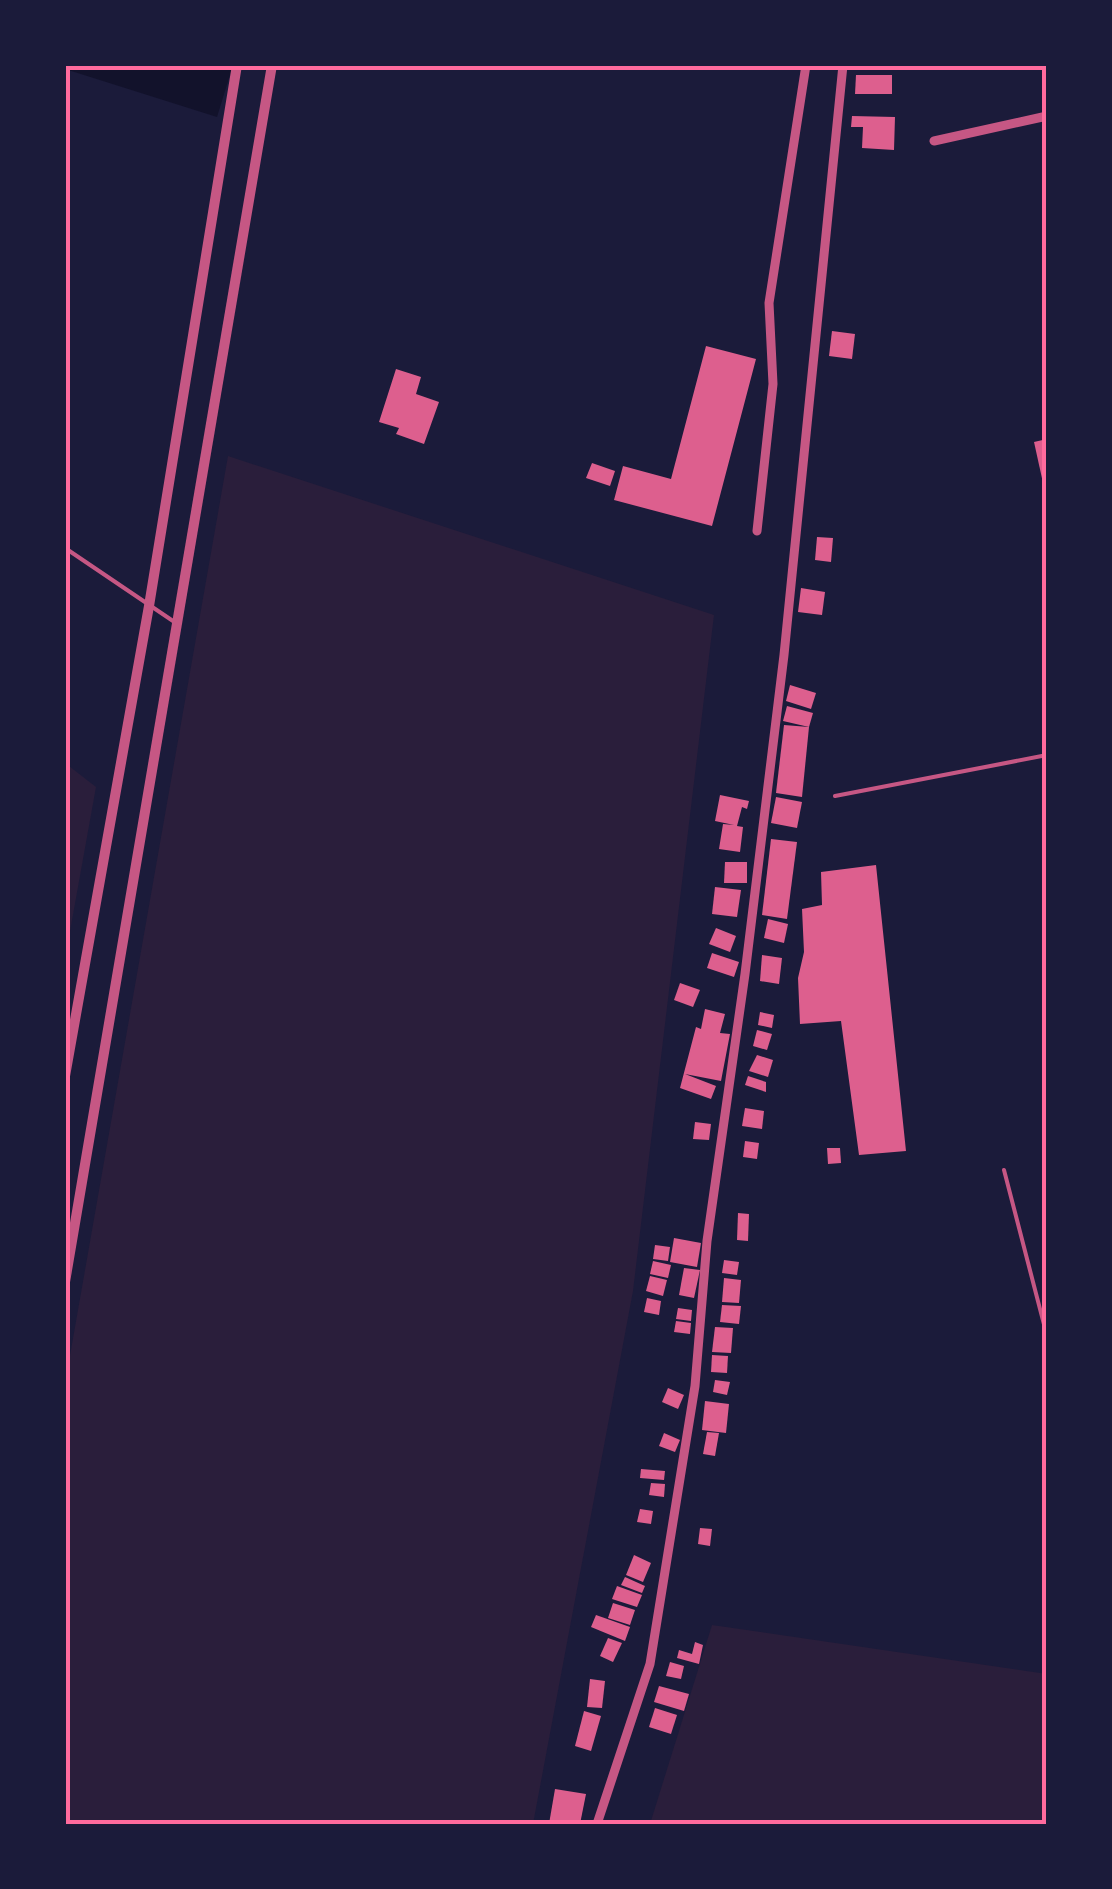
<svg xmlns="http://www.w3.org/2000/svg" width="1112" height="1889" font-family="'IBM Plex Sans',sans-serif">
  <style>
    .green { fill: #2a1e3b }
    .water { fill: #12122b }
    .building { fill: #dd5f8e }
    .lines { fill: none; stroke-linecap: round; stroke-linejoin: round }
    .service { stroke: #c65784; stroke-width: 4 }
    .minor { stroke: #c65784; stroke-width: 9 }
    .tertiary { stroke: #c65784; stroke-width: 10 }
    .neatline { fill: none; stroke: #ff6b9d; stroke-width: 4 }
  </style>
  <rect width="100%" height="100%" fill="#1b1b3a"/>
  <g class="green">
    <path d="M228 456 714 615 633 1291 533 1824H65V1384Z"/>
    <path d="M65 763 96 787 65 959Z"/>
    <path d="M712 1625 1047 1674V1824H650Z"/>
  </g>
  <path class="water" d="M65 65H233L217 117 65 69Z"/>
  <g class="building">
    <path d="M856 75H892V94H855Z"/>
    <path d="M852 116 895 117 894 150 862 148 863 127H851Z"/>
    <path d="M832 331 855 334 852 359 829 356Z"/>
    <path d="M706 346 756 359 712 526 614 500 623 466 671 479Z"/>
    <path d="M396 369 421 377 416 394 439 402 424 444 396 434 399 428 379 422Z"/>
    <path d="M1047 439V492H1045L1034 442Z"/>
    <path d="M592 463 615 471 610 486 586 478Z"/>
    <path d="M817 537 833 538 831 562 815 560Z"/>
    <path d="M801 588 825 592 822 615 798 612Z"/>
    <path d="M790 685 816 693 811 709 786 701Z"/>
    <path d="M787 706 813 713 809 727 783 721Z"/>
    <path d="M784 725 809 727 802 797 776 793Z"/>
    <path d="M720 795 749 801 747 809 742 807 737 826 743 827 740 852 719 849 723 824 734 825 715 821Z"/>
    <path d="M776 797 802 802 797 828 771 823Z"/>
    <path d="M771 839 797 842 787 919 762 915Z"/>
    <path d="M725 862H747V883H724Z"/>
    <path d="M876 865 906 1151 859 1155 841 1021 800 1024 798 978 804 952 802 909 822 905 821 872Z"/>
    <path d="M715 887 741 890 737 917 712 914Z"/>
    <path d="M768 919 788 924 784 943 764 938Z"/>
    <path d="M716 928 736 936 730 952 709 944Z"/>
    <path d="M712 953 739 962 734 977 707 968Z"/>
    <path d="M762 955 782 958 779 984 760 981Z"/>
    <path d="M680 983 700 990 693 1007 674 1000Z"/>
    <path d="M705 1009 725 1014 720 1033 730 1034 721 1081 685 1074 716 1086 711 1099 680 1088 696 1027 701 1029Z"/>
    <path d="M760 1012 774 1015 772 1028 758 1025Z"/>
    <path d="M757 1030 772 1034 767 1050 753 1046Z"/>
    <path d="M757 1055 773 1060 768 1077 749 1071Z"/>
    <path d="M748 1076 766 1082V1092L745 1085Z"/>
    <path d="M745 1108 764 1111 762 1129 742 1126Z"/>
    <path d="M695 1122 711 1124 709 1140 693 1139Z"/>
    <path d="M745 1141 759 1143 757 1159 743 1157Z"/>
    <path d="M827 1148H840L841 1163 828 1164Z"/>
    <path d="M738 1213 749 1214 748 1241 737 1240Z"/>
    <path d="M674 1238 701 1243 697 1267 670 1262Z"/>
    <path d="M655 1245 670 1247 668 1261 653 1259Z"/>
    <path d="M724 1260 739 1262 737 1275 722 1273Z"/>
    <path d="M653 1261 671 1265 668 1278 650 1274Z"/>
    <path d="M684 1268 700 1270 694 1298 679 1295Z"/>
    <path d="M650 1276 667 1280 663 1296 646 1291Z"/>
    <path d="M724 1278 741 1280 739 1303 722 1302Z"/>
    <path d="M647 1298 661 1301 659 1315 644 1312Z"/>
    <path d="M722 1305 741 1306 739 1324 720 1322Z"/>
    <path d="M678 1308 692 1310 691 1321 676 1319Z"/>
    <path d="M676 1321 691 1323 690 1334 674 1332Z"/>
    <path d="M715 1327 733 1328 731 1353 712 1352Z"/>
    <path d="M712 1355 728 1356 727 1373 711 1372Z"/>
    <path d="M715 1380 730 1382 727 1395 713 1392Z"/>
    <path d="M668 1388 684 1395 678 1409 662 1402Z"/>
    <path d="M705 1401 729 1404 726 1433 702 1430Z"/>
    <path d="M707 1432 719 1433 715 1456 703 1454Z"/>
    <path d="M664 1433 680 1440 675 1452 659 1446Z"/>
    <path d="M641 1469 665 1471 664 1480 640 1478Z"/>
    <path d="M651 1483 665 1484 664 1497 649 1495Z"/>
    <path d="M640 1509 653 1511 651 1524 637 1522Z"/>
    <path d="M700 1528 712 1529 710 1546 698 1544Z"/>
    <path d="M634 1555 651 1563 643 1582 626 1575Z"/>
    <path d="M625 1577 645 1586 642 1593 621 1585Z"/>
    <path d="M617 1586 642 1595 637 1607 612 1599Z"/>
    <path d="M613 1603 635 1610 630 1625 608 1618Z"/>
    <path d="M596 1615 630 1627 625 1641 591 1627Z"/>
    <path d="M608 1638 622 1643 613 1662 600 1656Z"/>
    <path d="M695 1642 703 1645 699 1664 677 1658 679 1650 692 1654Z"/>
    <path d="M670 1662 684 1666 681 1679 666 1676Z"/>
    <path d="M590 1679 605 1681 602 1708 587 1707Z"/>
    <path d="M659 1686 689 1694 684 1711 654 1702Z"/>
    <path d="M655 1708 677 1715 671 1734 649 1727Z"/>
    <path d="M584 1711 601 1716 591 1751 575 1746Z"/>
    <path d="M555 1789 586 1794 580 1824H549Z"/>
  </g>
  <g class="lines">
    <g class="service">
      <path d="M65 548 173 621"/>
      <path d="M835 796 1047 755"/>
      <path d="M1004 1170 1047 1336"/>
    </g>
    <g class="minor">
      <path d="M934 141 1047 116"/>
      <path d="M757 531 773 384 769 303 806 65"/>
      <path d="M597 1824 650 1664 695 1386 707 1241 745 974 784 655 843 65"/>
    </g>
    <g class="tertiary">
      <path d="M65 1076 149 606 237 65"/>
      <path d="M65 1282 272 65"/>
    </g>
  </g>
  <rect width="1112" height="1889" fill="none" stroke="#1b1b3a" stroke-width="135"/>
  <rect x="68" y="68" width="976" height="1754" class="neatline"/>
</svg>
